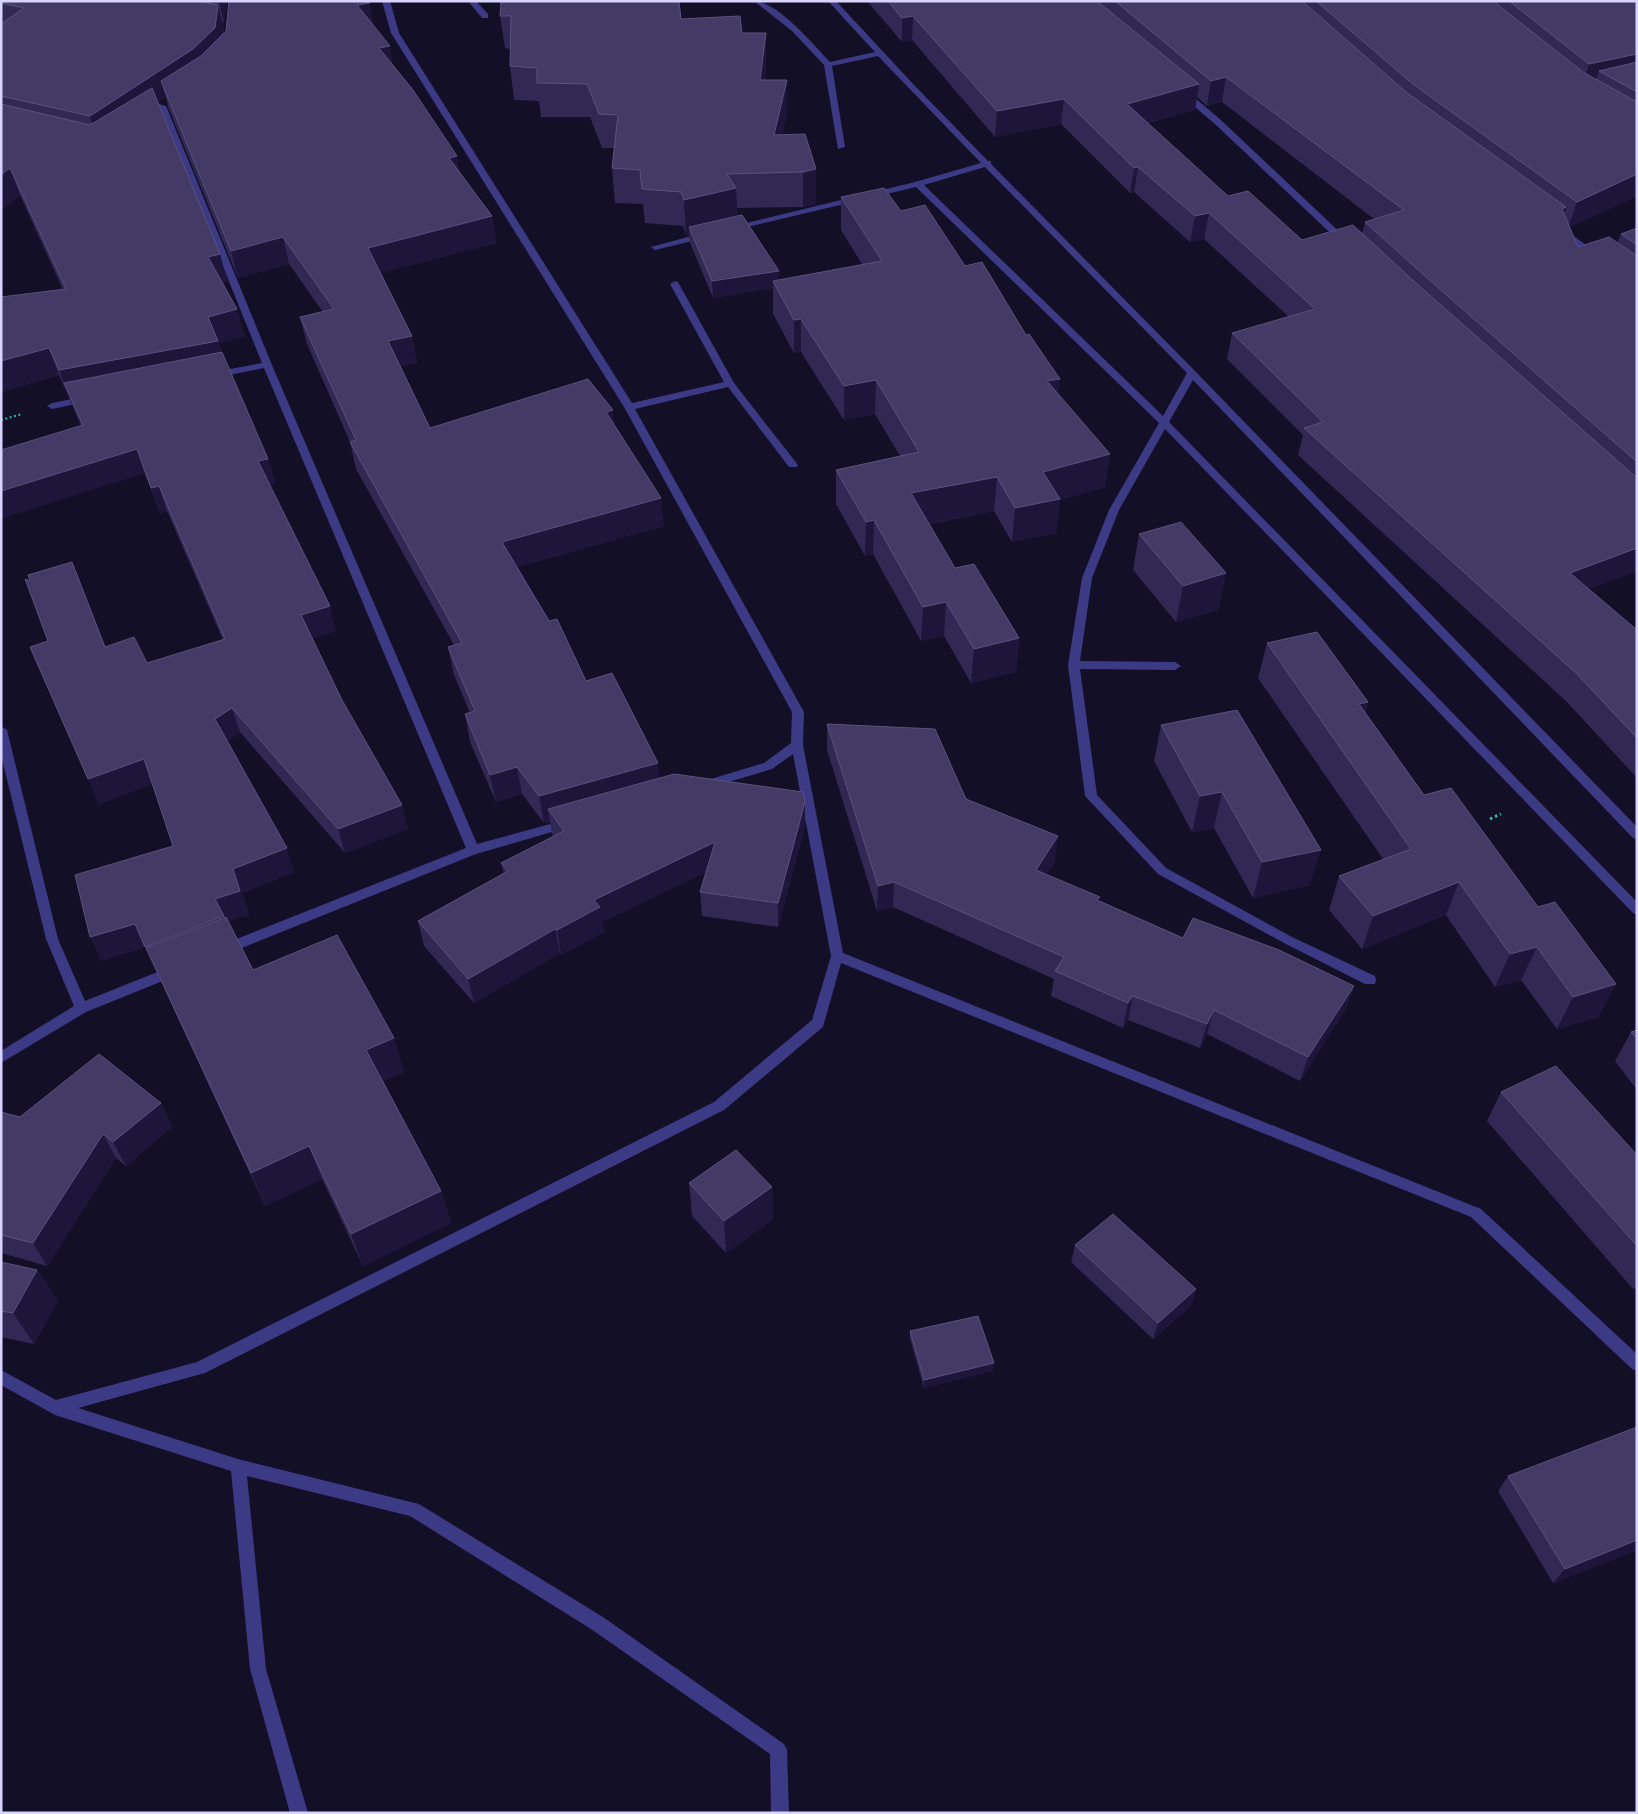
<svg xmlns="http://www.w3.org/2000/svg" width="1638" height="1814" font-family="Montserrat,sans-serif">
  <style>
    .lines { fill: none; stroke-linecap: round; stroke-linejoin: round }
    .path-far1 { stroke: #2fb8b0; stroke-width: 2; stroke-dasharray: 2 2.5; stroke-linecap: butt }
    .path { stroke: #2fb8b0; stroke-width: 3; stroke-dasharray: 2.5 3; stroke-linecap: butt }
    .minor { fill: #3d3a85; fill-rule: evenodd }
    .wall { fill: #312854; fill-rule: evenodd }
    .shaded-wall { fill: #1d163a }
    .building { fill: #433a66; stroke: #5a527e }
  </style>
  <rect width="100%" height="100%" fill="#130f26"/>
  <g class="lines">
    <path class="path-far1" d="M1 420 22 414"/>
    <path class="path" d="M1490 819 1501 814"/>
    <g class="minor">
      <path d="M382 1H390L399 33 632 403 724 382 670 284 675 281 678 282 734 383 798 465 797 467H789L728 387 635 409 804 712 803 745 843 953 1481 1209 1637 1354V1371L1632 1369 1471 1217 841 963 823 1027 724 1110 205 1373 78 1408 238 1459 419 1504 603 1617 784 1744 787 1750 789 1813H771L770 1754 591 1629 410 1516 247 1476 266 1669 308 1813H290L250 1669 231 1471 55 1415 1 1385V1370L56 1400 197 1362 714 1102 812 1020 831 956 793 754 772 769 705 789 699 785 701 782 764 763 791 743 792 712 624 407 391 33Z"/>
      <path d="M468 1H476L488 14V18H482Z"/>
      <path d="M754 1C777 1 814 45 830 62L875 52 828 1H836L915 86 988 161H991V164L1195 371 1637 827V839L1633 838 1193 380 1169 422 1637 902V915L1633 913 1165 429 1119 510 1092 578 1080 661 1175 662 1181 666 1175 670 1080 669 1097 795 1166 868 1292 937 1375 976 1376 980 1375 984H1365L1284 943 1158 874 1085 796 1068 665 1082 578 1109 510 1159 423 916 187 730 231V227L915 182 981 163 878 56 832 66 845 147 838 149 824 65 792 31ZM985 167 1187 373 1163 416 924 185Z"/>
      <path d="M1181 91H1187L1222 121 1348 240V244H1342L1216 125 1181 95Z"/>
      <path d="M159 104 166 106 272 365 477 844 565 820 571 824 569 827 476 854 224 955 219 954 218 950 219 946 466 848 264 368 214 378 209 375 214 372 262 363 158 106Z"/>
      <path d="M1562 228 1599 254V258H1593L1559 233V229Z"/>
      <path d="M706 232 710 235 709 237 655 250 651 247Z"/>
      <path d="M87 396 92 399 90 401 52 409 47 406 52 403Z"/>
      <path d="M1 726 7 730 58 939 85 1001 175 965 180 966 181 970 180 974 86 1012 1 1063V1051L74 1006 46 939 1 755Z"/>
    </g>
  </g>
  <g class="wall">
    <path d="M1 1H227L224 23 222 22 224 30V33L374 26 393 66 460 173 492 216 496 243 380 273 412 336 417 363 400 367 430 428 614 425 664 526 517 567 586 681 659 778 805 802V827L778 927 702 916 700 892 706 872 602 922 604 932 561 955 560 953 474 1003 424 946 418 921 504 874 501 863 553 836 552 834 550 822 544 823 522 794 496 802 470 742 465 714 470 713 454 675 448 647 454 645 356 469 350 442 307 344 300 317 323 312 289 264 238 278 168 107 166 97 158 102 220 254 227 281 223 282 245 336 219 343 221 353 268 459 275 483 269 484 336 631 312 638 342 700 408 829 345 853 240 732 227 741 294 872 242 893 249 915 228 921 253 970 404 1072 383 1081 441 1191 451 1223 363 1266 322 1179 265 1206 145 947 101 961 173 846 152 784 99 804 30 647H105L147 663 223 640 167 511 160 513 145 473 81 426 59 375 1 392V297L63 290 20 195 1 210Z"/>
    <path d="M867 1H1637V196L1570 227 1578 247 1617 243 1621 234 1637 228V571L1588 589 1637 630V778L1566 701 1298 455 1303 435 1227 359 1232 333 1289 317 1204 239 1190 242 1134 192 1130 193 1061 124 995 137 912 40 902 42ZM1197 97 1207 106 1222 102 1374 219 1365 222 1362 234 1302 240 1228 196 1148 123 1195 110Z"/>
    <path d="M500 16 681 19 742 33H766V66L765 80H787V113L782 135 805 134 816 204 803 207 737 208V216L779 271V280L862 264 841 230V197L901 211 965 266 1059 395 1110 454 1105 487 1060 500 1056 533 1012 542 994 511 929 524 955 568 1019 638 1016 672 971 683 944 636 921 641 873 554 865 556 836 504V470L900 456 875 414 844 420 801 352 794 353 773 314V288L713 298 690 243 689 234 686 235 683 226 645 223 643 204 615 203 612 168 614 148H602L590 117H541L539 101 514 100 510 66V49L505 48Z"/>
    <path d="M1139 534 1226 573 1218 610 1176 622 1133 570Z"/>
    <path d="M1267 643 1368 702 1365 713 1424 795 1599 1017 1557 1029 1521 980 1495 987 1446 915 1362 949 1329 910 1339 876 1383 859 1258 678Z"/>
    <path d="M827 724 966 799 1055 862 1046 874 1099 902 1183 938 1354 986 1345 1010 1300 1081 1207 1034 1200 1048 1128 1020 1123 1028 1051 996 1054 979 893 907 877 911 827 750Z"/>
    <path d="M1161 725 1310 885 1253 898 1214 828 1192 832 1154 761Z"/>
    <path d="M1637 1030V1090L1615 1061 1631 1032Z"/>
    <path d="M1501 1092 1637 1155V1287L1633 1289 1487 1121Z"/>
    <path d="M161 1103 172 1127 126 1166 116 1158 47 1266 1 1253V1112L20 1117Z"/>
    <path d="M689 1183 772 1187 773 1219 726 1253 692 1216Z"/>
    <path d="M1075 1245 1196 1289 1191 1306 1153 1339 1071 1262Z"/>
    <path d="M1 1262 37 1270 58 1301 34 1344 1 1337Z"/>
    <path d="M910 1331 993 1371 924 1388 910 1339Z"/>
    <path d="M1508 1476 1637 1550 1553 1583 1498 1491Z"/>
  </g>
  <g class="shaded-wall">
    <path d="M219 1H227L224 23Z"/>
    <path d="M370 3 374 28 357 5Z"/>
    <path d="M218 5 224 30 221 53 161 81 166 97 98 142 90 116Z"/>
    <path d="M913 16 912 40 902 42V18Z"/>
    <path d="M766 33V66L761 114 760 80Z"/>
    <path d="M390 46 394 71 379 48Z"/>
    <path d="M1637 54V77L1599 71 1594 86 1581 89 1589 64Z"/>
    <path d="M1226 77 1222 102 1207 106 1211 81Z"/>
    <path d="M787 80V113L775 169 774 135Z"/>
    <path d="M1199 84 1195 110 1124 129 1127 104Z"/>
    <path d="M1064 99 1061 124 995 137 997 111Z"/>
    <path d="M457 156 461 183 449 158Z"/>
    <path d="M1138 167 1134 192 1130 193 1134 168Z"/>
    <path d="M10 168 20 195 1 210V175Z"/>
    <path d="M816 169V204L803 207V172Z"/>
    <path d="M1637 174V196L1568 228 1577 202Z"/>
    <path d="M736 188 738 222 689 227V234L686 235 684 200Z"/>
    <path d="M1566 207 1558 233 1562 209Z"/>
    <path d="M1209 213 1204 239 1190 242 1195 216Z"/>
    <path d="M492 216 496 243 373 275 368 248Z"/>
    <path d="M283 237 289 264 238 278 231 251Z"/>
    <path d="M220 254 227 281 216 284 208 257Z"/>
    <path d="M779 271V287L773 281V288L713 298 712 281Z"/>
    <path d="M237 309 245 336 219 343 226 368 64 383 70 398H69L59 370 208 317Z"/>
    <path d="M801 319V352L794 353V320Z"/>
    <path d="M412 336 417 363 393 369 388 341Z"/>
    <path d="M49 348 59 375 1 392V361Z"/>
    <path d="M1060 379 1057 412 1047 381Z"/>
    <path d="M876 380 875 414 844 420V386Z"/>
    <path d="M613 410 616 438 606 412Z"/>
    <path d="M137 449 145 473 1 519V491Z"/>
    <path d="M1110 454 1105 487 1060 500 1056 533 1012 542 1015 508 1043 472Z"/>
    <path d="M268 459 275 483 265 486 258 461Z"/>
    <path d="M997 477 994 511 910 527 911 493Z"/>
    <path d="M159 486 167 511 160 513 151 488Z"/>
    <path d="M661 498 664 526 506 570 502 542Z"/>
    <path d="M874 520 873 554 865 556 866 522Z"/>
    <path d="M1637 548V571L1559 600 1570 573Z"/>
    <path d="M1226 573 1218 610 1176 622 1183 586Z"/>
    <path d="M946 602 944 636 921 641 923 607Z"/>
    <path d="M330 606 336 631 308 639 301 615Z"/>
    <path d="M1019 638 1016 672 971 683 974 649Z"/>
    <path d="M1368 702 1358 736 1359 704Z"/>
    <path d="M232 708 240 732 224 743 215 719Z"/>
    <path d="M144 759 153 784 99 804 88 779Z"/>
    <path d="M658 763 660 790 548 809 550 822 544 823 539 796Z"/>
    <path d="M517 767 522 794 496 802 490 775Z"/>
    <path d="M1222 792 1214 828 1192 832 1200 796Z"/>
    <path d="M805 802V827L778 927V903Z"/>
    <path d="M402 805 408 829 345 853 338 829Z"/>
    <path d="M1058 836 1055 862 1032 895 1036 870Z"/>
    <path d="M715 842 717 867 602 922 604 932 561 955 557 930 594 900Z"/>
    <path d="M287 848 294 872 242 893 249 915 146 948 156 971 145 947 215 899 233 869Z"/>
    <path d="M1321 850 1310 885 1253 898 1262 862Z"/>
    <path d="M894 882 893 907 877 911 878 886Z"/>
    <path d="M1459 882 1446 915 1362 949 1373 916Z"/>
    <path d="M135 924 145 947 101 961 90 937Z"/>
    <path d="M555 929 560 953 474 1003 468 979Z"/>
    <path d="M1537 947 1521 980 1495 987 1510 954Z"/>
    <path d="M1616 984 1599 1017 1557 1029 1573 997Z"/>
    <path d="M1354 986 1345 1010 1300 1081 1308 1057Z"/>
    <path d="M1133 996 1128 1020 1123 1028 1128 1003Z"/>
    <path d="M1214 1010 1207 1034 1200 1048 1207 1024Z"/>
    <path d="M394 1038 404 1072 377 1084 366 1050Z"/>
    <path d="M161 1103 172 1127 126 1166 113 1142Z"/>
    <path d="M103 1134 116 1158 47 1266 33 1243Z"/>
    <path d="M309 1146 322 1179 265 1206 251 1173Z"/>
    <path d="M772 1187 773 1219 726 1253 724 1221Z"/>
    <path d="M441 1191 451 1223 363 1266 351 1234Z"/>
    <path d="M37 1270 58 1301 34 1344 13 1313Z"/>
    <path d="M1196 1289 1191 1306 1153 1339 1158 1323Z"/>
    <path d="M994 1363 993 1371 924 1388V1380Z"/>
    <path d="M1637 1540V1550L1553 1583 1565 1569Z"/>
  </g>
  <g class="building">
    <path d="M1 1H199L218 5 215 28 193 49 90 116 1 96V24L24 8 1 3Z"/>
    <path d="M229 1H368L370 3 357 5 390 46 379 48 413 90 457 156 449 158 492 216 368 248 412 336 388 341 430 428 588 379 613 410 606 412 661 498 502 542 549 621 557 619 586 681 612 673 658 763 539 796 517 767 490 775 465 714 475 711 448 647 462 643 350 442 356 440 300 317 334 309 283 237 231 251 161 81 201 56 226 31Z"/>
    <path d="M501 1H679L681 19 740 16 742 33H766L760 80H787L774 135 805 134 816 169 803 172 727 174 736 188 684 200 681 192 642 189 640 170 612 168 618 115 599 114 587 84 537 83V68L510 66 511 16H500Z"/>
    <path d="M888 1H1097L1199 84 1127 104 1228 196 1248 191 1302 240 1353 225 1417 284 1637 478V548L1570 573 1637 630V738L1577 674 1304 428 1323 422 1232 333 1315 309 1209 213 1195 216 1138 167 1134 168 1064 99 997 111 913 16 902 18Z"/>
    <path d="M1115 1H1302L1406 92 1566 207 1562 209 1578 247 1609 237 1637 256V462L1426 277 1365 222 1404 210 1226 77 1211 81Z"/>
    <path d="M1316 1H1493L1583 72 1637 102V174L1577 202 1414 85Z"/>
    <path d="M1509 1H1637V54L1589 64Z"/>
    <path d="M1637 62V92L1599 71Z"/>
    <path d="M152 88 220 254 208 257 237 309 208 317 218 341 59 370 49 348 1 361V297L66 289 10 168 1 175V104L90 125Z"/>
    <path d="M884 188 901 211 925 205 965 266 982 262 1026 335 1029 334 1060 379 1047 381 1110 454 1043 472 1060 499 1015 508 997 477 911 493 955 568 974 564 1019 638 974 649 946 602 923 607 874 520 866 522 836 470 919 452 876 380 844 386 801 319 794 320 773 281 882 261 841 197Z"/>
    <path d="M742 215 779 271 712 281 689 227Z"/>
    <path d="M1637 228V245L1621 234Z"/>
    <path d="M222 352 268 459 258 461 330 606 301 615 342 700 402 805 338 829 232 708 215 719 287 848 233 869 240 891 215 899 224 916 145 947 135 924 90 937 75 875 173 846 144 759 88 779 30 647 48 641 25 579 30 581 28 575 72 562 105 647 134 637 147 663 225 639 159 486 151 488 137 449 1 491V450L83 425 64 383Z"/>
    <path d="M1181 522 1226 573 1183 586 1139 534Z"/>
    <path d="M1317 632 1368 702 1359 704 1424 795 1451 788 1538 907 1555 902 1616 984 1573 997 1537 947 1510 954 1459 882 1373 916 1339 876 1411 849 1267 643Z"/>
    <path d="M1237 710 1321 850 1262 862 1222 792 1200 796 1161 725Z"/>
    <path d="M827 724 935 729 966 799 1058 836 1036 870 1100 897 1097 900 1183 938 1193 918 1279 950 1354 986 1308 1057 1214 1010 1207 1024 1133 996 1128 1003 1055 971 1064 957 894 882 878 886Z"/>
    <path d="M674 774 803 792 805 802 778 903 700 892 715 842 594 900 600 907 557 930 555 929 468 979 418 921 508 871 501 863 564 831 548 809Z"/>
    <path d="M226 917 253 970 337 935 394 1038 366 1050 441 1191 351 1234 309 1146 251 1173 146 948Z"/>
    <path d="M1637 1030V1039L1631 1032Z"/>
    <path d="M99 1054 161 1103 113 1142 103 1134 33 1243 1 1235V1112L20 1117Z"/>
    <path d="M1556 1066 1637 1155V1246L1501 1092Z"/>
    <path d="M736 1150 772 1187 724 1221 689 1183Z"/>
    <path d="M1113 1214 1196 1289 1158 1323 1075 1245Z"/>
    <path d="M1 1262 37 1270 13 1313 1 1311Z"/>
    <path d="M978 1316 994 1363 924 1380 910 1331Z"/>
    <path d="M1637 1427V1540L1565 1569 1508 1476Z"/>
  </g>
  <rect width="1638" height="1814" fill="none" stroke="#d9d4ff" stroke-width="5"/>
</svg>
